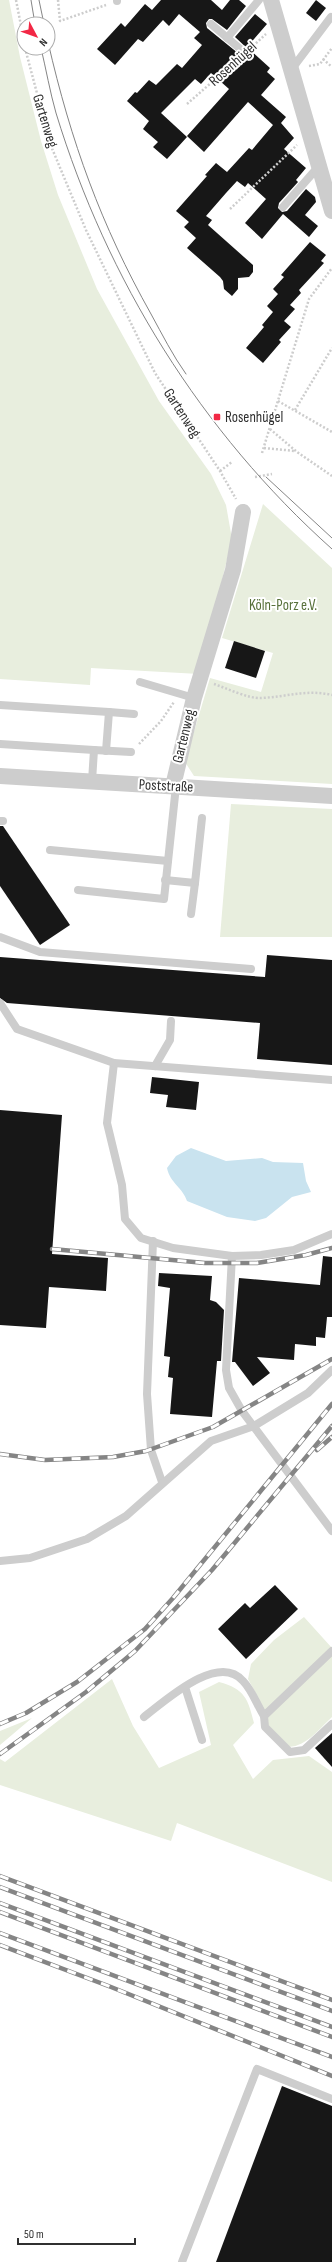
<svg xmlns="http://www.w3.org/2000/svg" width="332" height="2262" font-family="'Sofia Sans Condensed',sans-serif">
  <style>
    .green { fill: #e8eede }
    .water { fill: #c9e3ef }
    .building { fill: #171717 }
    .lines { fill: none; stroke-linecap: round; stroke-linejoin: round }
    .path { stroke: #cdcdcd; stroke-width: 2.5; stroke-dasharray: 2 2; stroke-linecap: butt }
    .service { stroke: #cdcdcd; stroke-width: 8 }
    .minor { stroke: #cdcdcd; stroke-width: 16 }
    .tram { stroke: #858585; stroke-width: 1 }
    .rail-casing { stroke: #858585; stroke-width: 4.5 }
    .rail { stroke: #fff; stroke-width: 3; stroke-dasharray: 9; stroke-linecap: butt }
    .poi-dot { fill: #f22845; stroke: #fff; stroke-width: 1.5 }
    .labels { text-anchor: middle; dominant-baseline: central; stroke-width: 4; stroke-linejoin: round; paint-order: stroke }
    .street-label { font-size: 15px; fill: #303030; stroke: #fff }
    .poi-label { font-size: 15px; fill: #303030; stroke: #fff; text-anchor: start }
    .park-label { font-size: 15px; fill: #57703a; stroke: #fff }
  </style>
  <rect width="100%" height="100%" fill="#fff"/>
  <g class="green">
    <path d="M0 0H9L20 57 41 141 58 195 97 289 159 401 211 474 226 505 232 539 199 674 91 668 90 685 0 679Z"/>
    <path d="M263 504 332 568V784L194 776 185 762 210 678 261 692 273 653 222 638Z"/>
    <path d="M231 804 332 809V937H220Z"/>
    <path d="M304 1617 332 1648V1717C320 1728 307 1746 289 1747L269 1727 258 1697 248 1679 251 1664 274 1640Z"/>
    <path d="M112 1679 133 1726 159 1768 211 1745 199 1692 219 1682C245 1689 248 1699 254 1723L233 1745 253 1779 273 1760 309 1756 332 1772V1882L177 1823 171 1841 0 1785V1759L5 1762Z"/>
    <path d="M32 1718 0 1745V1731Z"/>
  </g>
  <path class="water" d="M191 1148 226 1161 262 1158 273 1162 303 1163 306 1181 311 1192 292 1197 266 1218 255 1221 227 1217 187 1201C183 1188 170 1183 167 1168L176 1156Z"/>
  <g class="building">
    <path d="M161 0H211L222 10 230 0H239L246 6 227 30 212 19H209L206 23 207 28 244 58 249 56 250 51 235 37 255 14 267 24 247 47 270 68 267 72 275 79 261 95 286 117 281 123 294 138 284 149 306 168 296 180 298 182 279 203 278 208 282 212 287 211 306 189 315 197 316 202 305 215 318 226 309 237 283 214 262 239 245 223 266 199 248 183 245 187 237 181 226 193 206 216 212 220 208 225 253 265V272L249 277 238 278V289L232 296 224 289 223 281 220 277 187 248 196 238 184 227 189 222 176 211 207 176 205 175 216 163 227 172 249 148 252 150 273 125 248 102 204 152 187 136 229 89 211 73 201 84 195 79 161 113 187 137 167 159 153 147 158 142 143 129 149 121 127 101 135 92 137 93 149 80 156 85 177 64 182 68 202 45 194 38 200 32 179 14 169 26 163 20 143 42 138 39 115 65 97 49 121 23 125 27 145 4 152 10Z"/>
    <path d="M316 0 326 8 316 21 306 13Z"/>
    <path d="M310 242 326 255 321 261 324 263 299 290 301 293 290 305 295 309 284 321 291 327 279 340 281 342 263 363 246 348 264 327 262 325 273 312 267 306 278 294 273 289 284 277 281 275Z"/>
    <path d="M234 641 265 651 256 678 225 668Z"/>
    <path d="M0 826H3L70 925 40 945 0 886Z"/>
    <path d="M267 955 332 960V1065L257 1059 260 1023 7 1003 0 998V957L265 977Z"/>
    <path d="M152 1077 199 1082 196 1110 166 1107 168 1095 150 1093Z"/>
    <path d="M0 1110 62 1115 52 1254 108 1258 106 1291 49 1287 46 1328 0 1325Z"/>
    <path d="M323 1256 332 1257V1317H327L325 1338 316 1337V1346L295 1344 294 1360 257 1357 270 1373 253 1386 235 1362H232L239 1278 320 1285Z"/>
    <path d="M159 1273 212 1276 210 1300 216 1302 224 1310 221 1361H217L212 1417 170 1414 173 1378 168 1377 170 1357 164 1356 170 1288 158 1286Z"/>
    <path d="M275 1585 298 1609 246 1659 218 1629 245 1603 250 1608Z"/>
    <path d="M332 1733V1767L315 1748Z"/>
    <path d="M282 2086 332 2106V2262H216Z"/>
  </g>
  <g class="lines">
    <g class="path">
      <path d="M16 0 24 41"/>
      <path d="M58 0 60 21 106 5"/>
      <path d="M253 46 266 34"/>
      <path d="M25 48 51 146 86 230 155 373 220 471 236 499"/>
      <path d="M323 59 332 67"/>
      <path d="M309 66 320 64 332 48"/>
      <path d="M187 104 236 61"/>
      <path d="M230 209 297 145"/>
      <path d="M278 401 332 432"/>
      <path d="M295 410 332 348"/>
      <path d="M270 429 297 452 332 476"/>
      <path d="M264 448 295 451"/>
      <path d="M262 453 309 299 332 268"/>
      <path d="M220 471 232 462"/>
      <path d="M255 477 272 474"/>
      <path d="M214 684C226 688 249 699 261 698 286 697 307 689 332 695"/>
      <path d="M139 744 161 721 174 702"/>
    </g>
    <g class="service">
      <path d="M117 0V1"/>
      <path d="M211 24 245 53"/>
      <path d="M227 38 259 0"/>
      <path d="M291 70 331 17"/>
      <path d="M283 207 319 166"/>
      <path d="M140 682 194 698"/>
      <path d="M0 705 109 712 106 751"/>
      <path d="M109 712 134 714"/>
      <path d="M0 744 94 750 92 781"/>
      <path d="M94 750 131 752"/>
      <path d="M0 821H3"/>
      <path d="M50 850 168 861"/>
      <path d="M165 880 195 883 202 818"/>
      <path d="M78 890 164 899 176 786"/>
      <path d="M191 914 195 883"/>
      <path d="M0 937 40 952 251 969"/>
      <path d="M0 1003 17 1029 114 1063 107 1123 122 1185 125 1219 141 1238 173 1248 232 1256 261 1255 294 1250 332 1234"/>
      <path d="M114 1063 332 1080"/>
      <path d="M155 1066 170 1040 171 1021"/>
      <path d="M153 1241 147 1394 151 1450 162 1482"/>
      <path d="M232 1256 226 1370 229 1388 242 1411 332 1531"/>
      <path d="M0 1561 30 1558 87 1539 126 1516 211 1441 254 1426 308 1393 332 1370"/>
      <path d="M332 1651 264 1716 265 1727 290 1752 304 1750 332 1724"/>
      <path d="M185 1687 202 1740"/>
      <path d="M144 1717C165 1701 218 1652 243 1681 252 1690 257 1705 264 1716"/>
      <path d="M182 2262 257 2069 332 2099"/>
    </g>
    <g class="minor">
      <path d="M271 0 332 211"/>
      <path d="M0 776 332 796"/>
      <path d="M173 786 194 698 233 570 243 512"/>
    </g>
    <g class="tram">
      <path d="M31 0 35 24"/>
      <path d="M39 0 44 24"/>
      <path d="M48 42C71 142 101 225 151 314 162 334 173 356 186 374"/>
      <path d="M41 48C46 69 50 92 56 113 107 280 201 432 332 549"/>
      <path d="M266 477 332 538"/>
    </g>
    <g class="rail-casing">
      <g id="rail">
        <path d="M52 1249 205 1263H257L306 1255 332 1248"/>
        <path d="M317 1450 332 1437"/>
        <path d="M0 1454 45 1460 113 1457 146 1451 213 1427 332 1359"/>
        <path d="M0 1724 26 1713 77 1682 145 1629 173 1598 332 1404"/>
        <path d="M0 1754 86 1692 135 1651 212 1570 332 1426"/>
        <path d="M0 1876 332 2000"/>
        <path d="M0 1887 332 2011"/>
        <path d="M0 1903 332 2027"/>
        <path d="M0 1912 332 2037"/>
        <path d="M0 1933 332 2057"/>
        <path d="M0 1945 111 1987 332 2076"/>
      </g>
    </g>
    <use href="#rail" class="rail"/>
  </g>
  <rect class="poi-dot" x="213" y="413" width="8" height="8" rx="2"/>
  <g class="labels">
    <g class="street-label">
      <text transform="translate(233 64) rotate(-42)">Rosenhügel</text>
      <text transform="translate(45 121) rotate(73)">Gartenweg</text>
      <text transform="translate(182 413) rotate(57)">Gartenweg</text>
      <text transform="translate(184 736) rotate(-76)">Gartenweg</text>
      <text transform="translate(166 786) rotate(3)">Poststraße</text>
    </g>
    <g class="poi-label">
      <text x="225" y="417">Rosenhügel</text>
    </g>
    <g class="park-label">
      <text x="283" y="605">Köln-Porz e.V.</text>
    </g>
  </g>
  <g transform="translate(36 36) rotate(131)"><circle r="19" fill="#ffffff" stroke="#acacac"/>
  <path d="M0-3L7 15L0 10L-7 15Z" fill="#f22845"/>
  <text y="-6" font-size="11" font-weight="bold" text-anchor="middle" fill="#303030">N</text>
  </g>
  <path d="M18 2238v6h117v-6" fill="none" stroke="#303030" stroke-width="2"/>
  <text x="24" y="2238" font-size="12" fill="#303030" stroke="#ffffff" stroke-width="3" paint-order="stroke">50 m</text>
</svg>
